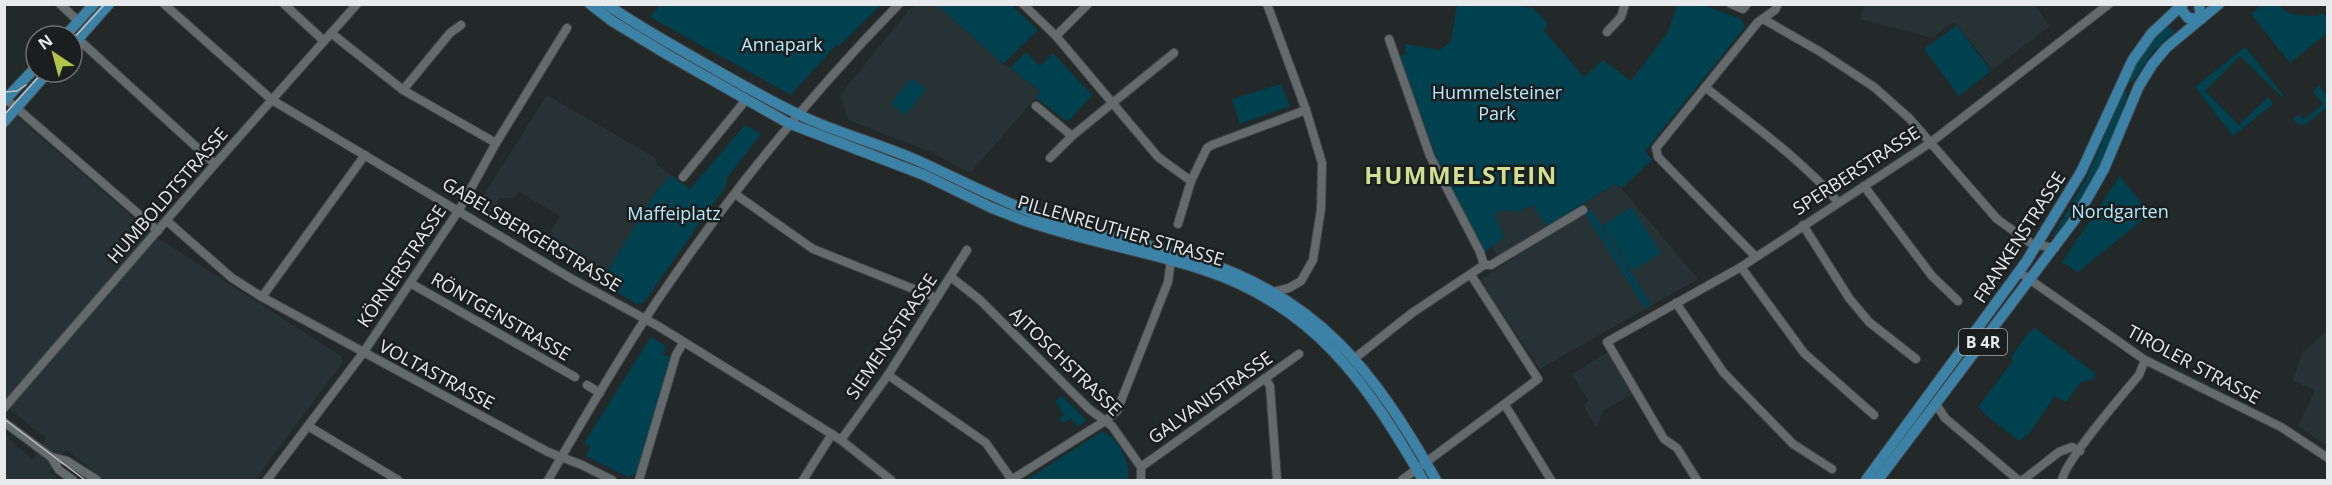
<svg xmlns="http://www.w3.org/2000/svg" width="2332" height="485" font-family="'Open Sans',sans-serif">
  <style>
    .built { fill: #273235 }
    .green { fill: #004150 }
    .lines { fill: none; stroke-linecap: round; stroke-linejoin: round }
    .minor-casing { stroke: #414546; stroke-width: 10 }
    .major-casing { stroke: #414546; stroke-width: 12 }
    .minor { stroke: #656a6c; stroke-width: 8 }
    .major { stroke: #3c81a6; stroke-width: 10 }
    .tram { stroke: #bec1c2; stroke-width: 1.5 }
    .labels { text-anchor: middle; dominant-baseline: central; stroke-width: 5; stroke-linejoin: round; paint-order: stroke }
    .shield { fill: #1a1e1f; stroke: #aaadae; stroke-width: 1.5 }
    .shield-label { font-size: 16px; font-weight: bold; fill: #e7eaeb }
    .park-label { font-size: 18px; fill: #b6eafb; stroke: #1a1e1f }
    .street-label { font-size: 18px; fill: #e7eaeb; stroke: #1a1e1f }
    .district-label { font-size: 24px; font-weight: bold; letter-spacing: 1.5px; fill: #d2df92; stroke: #1a1e1f }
  </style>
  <rect width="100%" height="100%" fill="#232829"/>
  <g class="built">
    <path d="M916 4 937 5 1003 64 1010 68 1041 92 970 173 931 152 848 120 840 95 908 11Z"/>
    <path d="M2034 4 2050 26 1992 70 1957 24 1952 23 1932 38 1860 19 1864 5Z"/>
    <path d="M547 95 656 158 657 165 671 175 655 193 601 282 541 247 560 216 519 192 514 198H500L490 215 476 207Z"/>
    <path d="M15 115 152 234 341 356 343 362 255 480H105L66 450 49 472 60 480H5L4 434 32 460 46 438 5 406 4 127Z"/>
    <path d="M1615 184 1624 191 1698 279 1540 369 1480 280 1584 213 1583 204Z"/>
    <path d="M1533 205 1547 226 1498 257 1491 245 1504 237 1493 214 1503 210 1517 212Z"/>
    <path d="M2327 331V446L2298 426 2315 390 2293 381 2302 352Z"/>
    <path d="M1608 352 1633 394 1604 410 1596 427 1584 406 1588 400 1572 374Z"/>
  </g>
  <g class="green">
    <path d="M2262 4 2278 5 2289 13 2297 15 2317 16 2323 13 2325 17 2327 15V33L2290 63 2251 14Z"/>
    <path d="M660 5V4L881 5 839 46 836 45 791 95 650 17Z"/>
    <path d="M937 5H1011L1038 30 1003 64Z"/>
    <path d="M1457 5H1513L1533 8 1548 23 1544 31 1584 77 1603 60 1631 81 1668 32 1677 5H1703L1741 19 1745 27 1645 151 1652 160 1622 188 1615 184 1547 226 1533 205 1517 212 1503 210 1494 214 1504 237 1485 252 1442 173 1399 56 1406 54 1404 44 1440 50 1451 41Z"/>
    <path d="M1957 25 1991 71 1959 96 1924 49Z"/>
    <path d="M2168 25 2174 32 2152 53 2132 83 2128 81C2134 60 2152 41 2168 25Z"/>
    <path d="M2245 47 2284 96 2282 97 2240 56 2205 91 2239 125 2268 97 2273 104 2233 136 2195 87Z"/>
    <path d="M1026 52 1040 66 1053 53 1092 95 1068 122 1036 98 1040 91 1010 68Z"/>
    <path d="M912 78 926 89 905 115 891 103Z"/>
    <path d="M1281 84 1290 106 1240 124 1232 99Z"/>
    <path d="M2319 85 2327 96V107L2305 125H2299L2293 119 2299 114 2304 119 2323 104 2313 91Z"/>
    <path d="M2124 90 2127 91V95L2110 147 2079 207 2057 238 2053 236 2088 175Z"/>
    <path d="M745 125 761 134 727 178 726 186 644 302 638 304 635 303 601 282 655 193 671 175 690 189Z"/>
    <path d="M2120 176 2150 214 2078 272 2062 262Z"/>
    <path d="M1632 207 1661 253 1632 271 1603 225Z"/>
    <path d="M1591 209 1651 305 1645 308 1585 213Z"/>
    <path d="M2035 328 2096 374 2092 380 2081 382 2066 402 2055 396 2029 434 2019 441 1982 412 1983 411 1978 407 2013 361 2011 357 2028 333Z"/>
    <path d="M651 337 666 346 663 355 672 357 637 473 628 477 586 456 590 447 584 443Z"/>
    <path d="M1062 396 1085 419V422L1077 427 1071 418 1063 423 1059 418 1064 415 1055 401Z"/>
    <path d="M1101 432C1115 432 1134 466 1127 480H1026Z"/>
  </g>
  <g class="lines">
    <g class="minor-casing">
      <g id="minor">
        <path d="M60 4 78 21"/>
        <path d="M164 4 272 100 572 279 658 326 768 394 841 440 891 480"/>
        <path d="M284 4 324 41"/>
        <path d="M1023 4 1056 36 1158 157 1191 181"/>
        <path d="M1267 4 1306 110 1322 163 1321 209 1313 260 1301 281 1289 288 1273 292"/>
        <path d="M1731 4 1743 9 1747 4"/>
        <path d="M1763 19 1819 51 1874 87 1909 118 1997 219 2032 244 2055 248"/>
        <path d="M1607 32 1621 17 1625 4"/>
        <path d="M331 33 403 90 496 143"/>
        <path d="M1056 36 1088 4"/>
        <path d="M78 39 215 164"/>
        <path d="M1389 39 1430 156 1480 252 1484 265"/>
        <path d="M1705 87C1750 123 1800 158 1838 202"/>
        <path d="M403 90 450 33 461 25"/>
        <path d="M4 97 158 231"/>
        <path d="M1036 106 1072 136"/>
        <path d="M1050 158 1072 136 1174 53"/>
        <path d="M683 177 745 101"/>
        <path d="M1864 186 1932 276 1958 301"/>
        <path d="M735 194 813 249 936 298"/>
        <path d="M167 221 232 278 262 297 548 452 582 465 612 480"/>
        <path d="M1178 224 1191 181 1207 148 1212 145 1306 110"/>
        <path d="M1803 225 1849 298 1869 322 1916 359"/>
        <path d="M1755 256 1658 157 1656 148 1758 22 1775 10 1778 4"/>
        <path d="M1741 267 1804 353 1874 415"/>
        <path d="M2019 272 2145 360 2281 427 2328 458"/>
        <path d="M951 277 980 300 1089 409 1112 426 1141 467V480"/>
        <path d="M410 283 575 377"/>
        <path d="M262 297 365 155"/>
        <path d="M1676 303 1723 372 1793 444 1832 469"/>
        <path d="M1355 358 1412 313 1484 265H1491L1583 210"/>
        <path d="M888 375 986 443 1012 480"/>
        <path d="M1265 378 1270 386 1277 480"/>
        <path d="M587 385 600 393"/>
        <path d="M1936 404 1945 418 2018 480"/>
        <path d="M1505 405 1551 480"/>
        <path d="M4 408 215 164 357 4"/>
        <path d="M4 422 51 457 59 470 73 480"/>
        <path d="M308 426 398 480"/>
        <path d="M841 440 888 375 967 250"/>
        <path d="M51 457 67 461 97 480"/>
        <path d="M1141 467 1299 354"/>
        <path d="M267 480 363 353 410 283 459 210 496 143 567 28"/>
        <path d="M548 480C583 420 618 359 657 301 728 196 810 95 899 4"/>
        <path d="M639 480 676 355 683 343"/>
        <path d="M803 480 832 434"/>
        <path d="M1011 480 1105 421 1117 411 1168 282 1171 260"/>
        <path d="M1402 480 1538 379 1471 275"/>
        <path d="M1697 480 1677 448 1664 439 1607 342 1741 267 1930 143 2109 4"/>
        <path d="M2023 480 2059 452 2072 447 2080 451"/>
        <path d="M2062 480C2065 461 2123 394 2139 375L2145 360"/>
      </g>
    </g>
    <g class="major-casing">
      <g id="major">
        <path d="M590 4 612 21 668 55 788 123 924 175 992 208 1020 219C1079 240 1142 250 1201 269 1314 305 1367 383 1423 480"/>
        <path d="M606 4C635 24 665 41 695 58 734 80 772 103 813 121 846 135 881 145 914 159 955 177 994 198 1036 214 1087 233 1141 242 1193 258 1318 296 1374 371 1436 480"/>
        <path d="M2177 4 2188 18 2201 19"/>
        <path d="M2199 4 2201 19"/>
        <path d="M65 36 94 4"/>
        <path d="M72 46 109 4"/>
        <path d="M4 101 36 67"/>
        <path d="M4 122 48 72"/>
        <path d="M1866 480 2026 262 2081 172 2132 61 2151 34 2183 4"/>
        <path d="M1878 480 2076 218 2104 169 2139 86 2152 65 2166 48 2219 4"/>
      </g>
    </g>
    <use href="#minor" class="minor"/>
    <use href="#major" class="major"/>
    <g class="tram">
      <path d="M72 40 105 4"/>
      <path d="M4 92 17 91 26 85"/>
      <path d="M4 115 43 72"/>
      <path d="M4 419 85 480"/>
    </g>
  </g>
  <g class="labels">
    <rect class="shield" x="1959" y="329" width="48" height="26" rx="4.5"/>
    <g class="shield-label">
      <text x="1983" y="342">B 4R</text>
    </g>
    <g class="park-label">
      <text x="782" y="44">Annapark</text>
      <text x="1497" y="92">Hummelsteiner<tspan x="1497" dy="21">Park</tspan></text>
      <text x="2120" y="211">Nordgarten</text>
      <text x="674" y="213">Maffeiplatz</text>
    </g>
    <g class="street-label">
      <text transform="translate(1856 170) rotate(-33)">SPERBERSTRASSE</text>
      <text transform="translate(167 195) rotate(-49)">HUMBOLDTSTRASSE</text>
      <text transform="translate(1121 230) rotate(16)">PILLENREUTHER STRASSE</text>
      <text transform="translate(532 234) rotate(31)">GABELSBERGERSTRASSE</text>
      <text transform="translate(2019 237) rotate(-57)">FRANKENSTRASSE</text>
      <text transform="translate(401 266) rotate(-56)">KÖRNERSTRASSE</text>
      <text transform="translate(501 316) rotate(30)">RÖNTGENSTRASSE</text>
      <text transform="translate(891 336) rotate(-56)">SIEMENSSTRASSE</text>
      <text transform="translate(1066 361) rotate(44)">AJTOSCHSTRASSE</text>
      <text transform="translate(2194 364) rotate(28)">TIROLER STRASSE</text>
      <text transform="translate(437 374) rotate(28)">VOLTASTRASSE</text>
      <text transform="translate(1210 397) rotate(-35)">GALVANISTRASSE</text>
    </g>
    <g class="district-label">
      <text x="1461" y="174">HUMMELSTEIN</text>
    </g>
  </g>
  <rect width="2332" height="485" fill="none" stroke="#e7eaeb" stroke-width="12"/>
  <g transform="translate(54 54) rotate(324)"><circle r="28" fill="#1a1e1f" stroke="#6c7071" stroke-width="1.5"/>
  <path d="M0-4.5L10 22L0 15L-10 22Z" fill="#b3c24b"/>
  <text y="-9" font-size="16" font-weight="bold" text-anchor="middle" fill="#e7eaeb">N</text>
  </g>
</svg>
